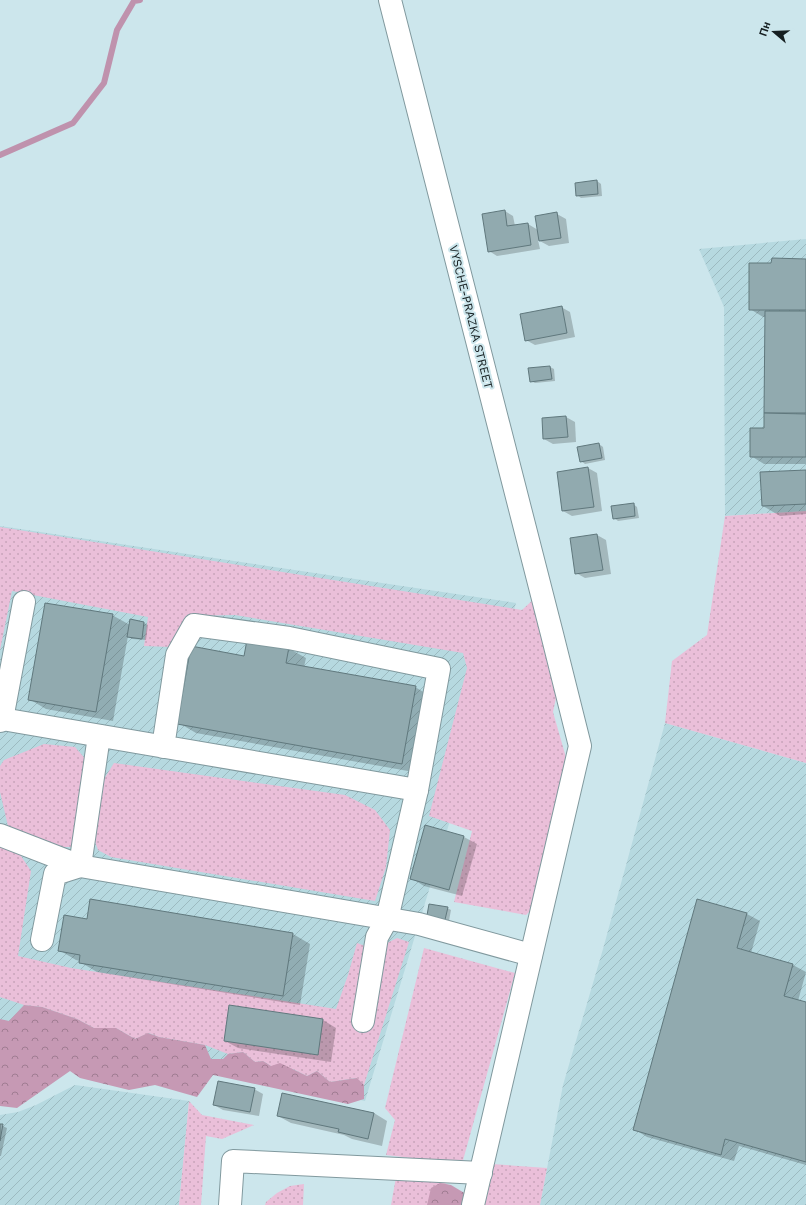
<svg xmlns="http://www.w3.org/2000/svg" width="806" height="1205" font-family="'Work Sans',sans-serif">
  <style>
    .industrial { fill: url(#industrial-furrows) }
    .green { fill: url(#green-dots) }
    .forest { fill: url(#forest-crowns) }
    .shadow { fill: #0003 }
    .lines { fill: none; stroke-linecap: round; stroke-linejoin: round }
    .stream { stroke: #bf92ad; stroke-width: 6 }
    .building { fill: #91aaaf; stroke: #60787d }
    .minor-casing { stroke: #81999e; stroke-width: 24 }
    .minor { stroke: #fff; stroke-width: 22 }
    .labels { text-anchor: middle; dominant-baseline: central; stroke-width: 4; stroke-linejoin: round; paint-order: stroke }
    .street-label { font-size: 12px; fill: #161f21; stroke: #cce6ec }
  </style>
  <defs>
    <pattern id="industrial-furrows" width="10" height="10" patternUnits="userSpaceOnUse"><rect width="10" height="10" fill="#b6d9e0"/><path d="M-1 1l2-2M0 10L10 0M9 11l2-2" fill="none" stroke="#9cbac0"/></pattern>
    <pattern id="green-dots" width="8" height="8" patternUnits="userSpaceOnUse"><rect width="8" height="8" fill="#eabfd9"/><path d="M2 2h.1M6 6h.1" fill="none" stroke="#c8a4ba" stroke-width="1.8" stroke-linecap="round"/></pattern>
    <pattern id="forest-crowns" width="20" height="18" patternUnits="userSpaceOnUse"><rect width="20" height="18" fill="#c699b4"/><path d="M2 6a3 3 0 1 1 6 0M12 15a3 3 0 1 1 6 0" fill="none" stroke="#a07c92"/></pattern>
  </defs>
  <rect width="100%" height="100%" fill="#cce6ec"/>
  <g class="industrial">
    <path d="M806 239V511L725 516 724 307 699 249Z"/>
    <path d="M0 526 516 603 365 1101 0 1023Z"/>
    <path d="M665 723 806 763V1205H540L563 1085 603 949Z"/>
    <path d="M75 1085 189 1101 179 1205H0V1115L18 1112 36 1105Z"/>
  </g>
  <g class="green">
    <path d="M806 511V763L665 723 672 661 707 635 725 516Z"/>
    <path d="M0 527 522 610 535 598 557 693 553 712 567 761 537 904 526 915 454 902 472 831 429 816 467 668 463 653 235 615 186 616 171 647 144 646 148 617 12 591 0 650Z"/>
    <path d="M44 744 75 747 88 762 73 847H53L29 840 8 826 0 792V766L4 760Z"/>
    <path d="M114 763 345 795 375 810 390 830 386 867 375 901 111 857 98 850 92 833 101 784Z"/>
    <path d="M0 847 19 853 31 871 18 956 71 968 336 1009 348 975 357 943 368 947 356 1012 359 1033 370 1029 383 945 397 938 409 942 364 1085 356 1078 330 1082 317 1071 307 1076 293 1069 271 1066 263 1061 255 1062 243 1052 228 1054 205 1045 159 1037 149 1033 135 1039 116 1028H94L77 1019 42 1007 24 1005 0 997Z"/>
    <path d="M424 948 515 973 462 1164 386 1155 395 1120 385 1108Z"/>
    <path d="M189 1101 202 1115 254 1125 222 1139 206 1136 201 1205H179Z"/>
    <path d="M492 1164 547 1168 540 1205H482Z"/>
    <path d="M397 1172 437 1179 466 1194 463 1205H391Z"/>
    <path d="M304 1184 303 1205H265L266 1202 277 1193 290 1186Z"/>
  </g>
  <g class="forest">
    <path d="M24 1005 42 1007 77 1019 94 1028H116L135 1039 148 1033 159 1037 205 1045 211 1059H223L228 1054 243 1052 255 1062 263 1061 271 1066 280 1063 307 1076 317 1071 330 1082 357 1078 364 1085V1099L348 1104 213 1075 197 1097 155 1085 129 1090 80 1078 70 1071 17 1108 0 1106V1019L9 1021Z"/>
    <path d="M440 1183 451 1185 466 1194 463 1205H427L431 1188Z"/>
  </g>
  <g class="shadow">
    <path d="M597 181 601 184 602 196 581 198 577 195Z"/>
    <path d="M505 211 513 216 515 226 528 224 538 230 557 214 566 219 569 243 549 246 538 240 540 249 497 256 489 251Z"/>
    <path d="M806 260V464H764L751 456 765 429 766 317H763L750 309 772 264Z"/>
    <path d="M561 307 570 312 575 337 535 345 526 340Z"/>
    <path d="M550 367 554 369 555 381 535 383 531 381Z"/>
    <path d="M566 417 575 422 576 442 553 444 544 439Z"/>
    <path d="M599 444 603 447 605 460 585 464 581 461Z"/>
    <path d="M588 468 597 473 602 511 572 516 563 511Z"/>
    <path d="M806 471V514L780 516 763 506Z"/>
    <path d="M633 504 637 507 639 518 618 521 614 518Z"/>
    <path d="M597 535 606 540 611 574 585 578 576 573 571 539Z"/>
    <path d="M112 615 130 625 144 623 148 625 146 640 132 639 128 636 113 721 46 709 29 699Z"/>
    <path d="M288 648 306 658 304 667 415 687 432 697 419 773 196 733 179 723 245 657Z"/>
    <path d="M464 837 477 844 462 896 424 886 411 878Z"/>
    <path d="M698 900 747 914 760 921 751 953 793 965 806 972 798 1001 806 1003V1165L739 1146 734 1161 647 1137 634 1129Z"/>
    <path d="M430 905 447 908 451 910 448 926Z"/>
    <path d="M88 920 293 934 310 944 300 1005 97 972 80 962V961L76 960 59 950Z"/>
    <path d="M230 1006 323 1020 336 1028 331 1062 238 1048 225 1041Z"/>
    <path d="M254 1089 263 1094 259 1116 223 1110 214 1105Z"/>
    <path d="M283 1094 374 1113 387 1121 382 1146 352 1139 344 1135 291 1123 278 1116Z"/>
    <path d="M0 1125 7 1128 1 1156H0Z"/>
  </g>
  <g class="lines">
    <path class="stream" d="M0 155 73 123 104 83 117 30 134 1 140 0"/>
  </g>
  <g class="building">
    <path d="M597 180 598 194 576 196 575 183Z"/>
    <path d="M505 210 507 226 528 223 531 245 488 252 482 214Z"/>
    <path d="M557 212 561 238 539 241 535 216Z"/>
    <path d="M772 258 806 259V310H749V263H771Z"/>
    <path d="M562 306 567 333 525 341 520 314Z"/>
    <path d="M765 311H806V413H764Z"/>
    <path d="M550 366 552 379 530 382 528 368Z"/>
    <path d="M764 413 806 414V457H750V428H764Z"/>
    <path d="M566 416 568 437 543 439 542 418Z"/>
    <path d="M599 443 602 458 580 462 577 447Z"/>
    <path d="M588 467 594 507 562 511 557 472Z"/>
    <path d="M806 470V504L762 506 760 472Z"/>
    <path d="M634 503 635 516 613 519 611 506Z"/>
    <path d="M597 534 603 570 575 574 570 538Z"/>
    <path d="M45 603 113 614 96 712 28 700Z"/>
    <path d="M130 619 144 622 142 639 127 637Z"/>
    <path d="M247 640 289 647 286 663 416 686 402 764 177 724 191 646 244 656Z"/>
    <path d="M425 825 464 836 449 890 410 879Z"/>
    <path d="M90 899 293 933 283 996 79 963 80 955 58 951 64 915 87 919Z"/>
    <path d="M697 899 747 913 737 948 793 964 784 996 806 1002V1162L725 1139 721 1155 633 1130Z"/>
    <path d="M429 904 448 907 444 924 426 921Z"/>
    <path d="M229 1005 323 1019 318 1055 224 1041Z"/>
    <path d="M218 1081 255 1088 250 1112 213 1105Z"/>
    <path d="M282 1093 374 1113 368 1139 338 1132 339 1129 277 1116Z"/>
    <path d="M0 1124H3L0 1141Z"/>
  </g>
  <g class="lines">
    <g class="minor-casing">
      <g id="minor">
        <path d="M390 0 552 634 580 746 473 1205"/>
        <path d="M2 719 417 790 439 669 289 638 194 625 177 655 163 747"/>
        <path d="M0 721 2 719 24 602"/>
        <path d="M0 835 80 866 419 924 531 955"/>
        <path d="M42 940 55 874 80 866 99 736"/>
        <path d="M363 1021 377 937 387 919 417 790"/>
        <path d="M230 1205 233 1161 481 1173"/>
      </g>
    </g>
    <use href="#minor" class="minor"/>
  </g>
  <g class="labels">
    <g class="street-label">
      <text transform="translate(471 317) rotate(76)">VYSCHE-PRAZKA STREET</text>
    </g>
  </g>
  <g transform="translate(774 32) rotate(289)" stroke="#cce6ec" stroke-width="3" paint-order="stroke">
  <path d="M0-3L7 15L0 10L-7 15Z" fill="#161f21"/>
  <text y="-6" font-size="11" font-weight="bold" text-anchor="middle" fill="#161f21">Пн</text>
  </g>
</svg>
